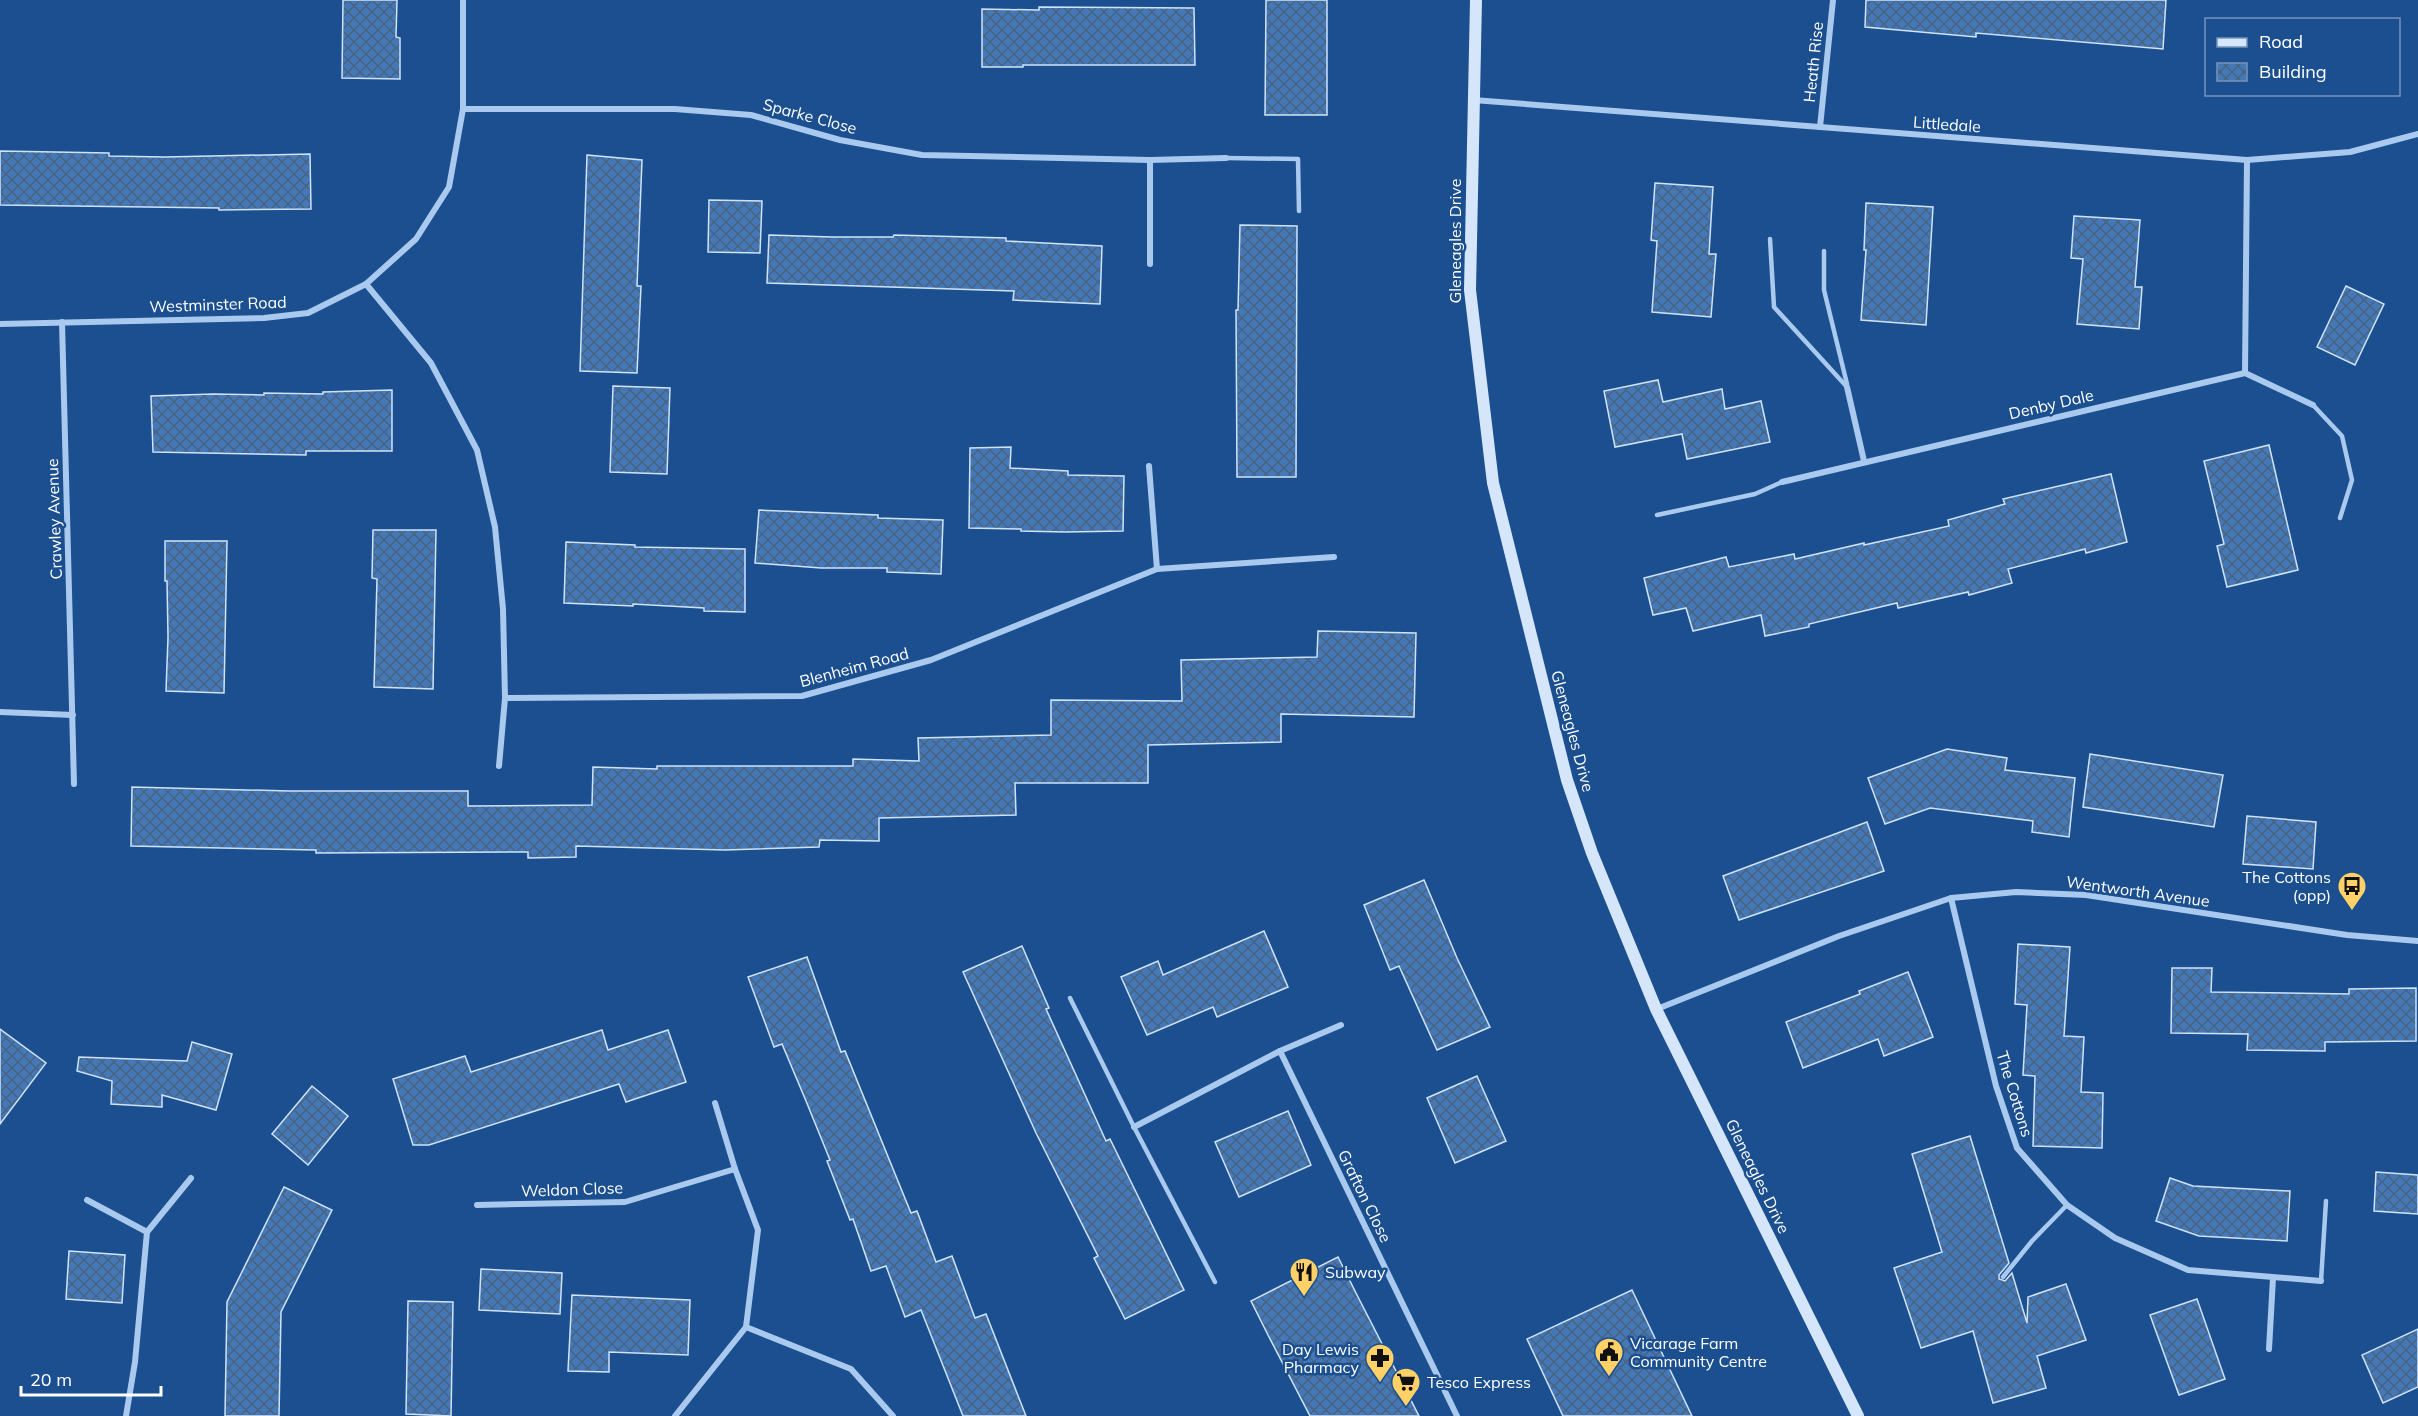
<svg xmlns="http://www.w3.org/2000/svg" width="2418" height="1416" font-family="Mulish,sans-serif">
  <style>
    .building { fill: url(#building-cross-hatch); stroke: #cfe3fa; stroke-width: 1.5 }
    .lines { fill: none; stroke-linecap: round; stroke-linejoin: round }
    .lane { stroke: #a9c9ee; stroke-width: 4.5 }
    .street { stroke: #a9c9ee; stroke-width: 6 }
    .secondary { stroke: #d6e6fa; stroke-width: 12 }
    .labels { text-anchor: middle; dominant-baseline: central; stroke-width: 5; stroke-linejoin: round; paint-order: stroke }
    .street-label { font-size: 16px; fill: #fff; stroke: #1b4f8f }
    .poi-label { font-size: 16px; fill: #fff; stroke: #1b4f8f; text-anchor: start }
  </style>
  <defs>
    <pattern id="building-cross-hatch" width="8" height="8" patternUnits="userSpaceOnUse" patternTransform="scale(1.5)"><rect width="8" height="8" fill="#4478b7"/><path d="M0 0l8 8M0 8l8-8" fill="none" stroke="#486282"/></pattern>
  </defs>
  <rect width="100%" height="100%" fill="#1b4f8f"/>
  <g class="building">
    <path d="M343 0H397L396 37 400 38V79L342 78Z"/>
    <path d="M1266 0H1327V115H1265Z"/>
    <path d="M1866 0H2166L2163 49 1976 33V37L1865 27Z"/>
    <path d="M1039 7 1194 8 1195 65H1023V67H982V9L1039 10Z"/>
    <path d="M0 151 109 153V156L165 157 310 154 311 209 219 210V208L0 205Z"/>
    <path d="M587 155 642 160 637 286H641L637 373 580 371Z"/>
    <path d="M1655 183 1713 187 1709 254H1716L1711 317 1652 312 1657 241 1651 240Z"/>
    <path d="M709 200 762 201 760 253 708 252Z"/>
    <path d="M1866 203 1933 207 1926 325 1861 320 1866 250H1864Z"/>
    <path d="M2074 216 2140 220 2135 287H2142L2139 329 2077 324 2083 259 2071 258Z"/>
    <path d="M1240 225 1297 226 1296 477H1237L1236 310H1238Z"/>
    <path d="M769 235 832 237H893L894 235 1006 238V241L1102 246 1100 304 1013 300 1014 291 767 283Z"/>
    <path d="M2346 286 2384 304 2355 365 2317 347Z"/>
    <path d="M1658 380 1663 402 1722 389 1725 409 1761 401 1770 442 1687 459 1682 434 1615 447 1604 391Z"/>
    <path d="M613 386 670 388 667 474 610 472Z"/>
    <path d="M392 390V451H306V455L153 452 151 396 213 394 264 395V393L323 394V392Z"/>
    <path d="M2269 445 2298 570 2227 587 2217 546 2224 544 2204 461Z"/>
    <path d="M1011 447 1010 468 1068 471V475L1124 476 1123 531 1065 532 1021 531V529L969 528 970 448Z"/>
    <path d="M2111 474 2127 542 2086 553 2085 549 2008 569 2012 583 1969 595 1968 592 1898 608 1897 603 1809 624V627L1765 636 1761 615 1693 631 1686 608 1653 615 1644 578 1726 557 1729 567 1794 554 1795 559 1864 543V545L1949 526 1948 520 2005 504 2003 499Z"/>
    <path d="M759 510 878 515V518L943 520 941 574 887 572V568H821L755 563Z"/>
    <path d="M373 530H436L433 689 374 687 377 579 372 578Z"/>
    <path d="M165 541H227L224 693 166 691 168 637 167 581H165Z"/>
    <path d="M566 542 635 545V547L745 549V612L704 611V608L633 604V606L564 603Z"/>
    <path d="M1318 631 1416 633 1414 717 1281 714V742L1148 745V783H1015L1016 815 879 818V841L820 840 819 847 725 850 576 846V857L528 858V852L316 853V850L131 846 132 787 290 791H468V806L592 805 593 767 657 769V766H853V759L919 761 918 738 1051 735V700L1182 701 1181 660 1317 657Z"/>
    <path d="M1947 749 2007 758 2005 770 2075 778 2069 837 2032 832 2033 821 1930 808 1885 824 1868 778Z"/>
    <path d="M2090 754 2223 775 2214 827 2083 807Z"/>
    <path d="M2247 816 2316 822 2313 869 2243 864Z"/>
    <path d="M1867 822 1884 871 1739 920 1723 876Z"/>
    <path d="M1424 880 1457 958 1490 1027 1437 1050 1399 966 1390 970 1364 905Z"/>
    <path d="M1264 931 1288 987 1217 1017 1213 1007 1147 1035 1121 977 1158 961 1163 975Z"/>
    <path d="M2018 944 2070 947 2064 1036 2084 1037 2081 1092 2103 1093 2102 1148 2033 1146 2035 1076 2023 1075 2027 1005 2015 1004Z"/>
    <path d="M1022 946 1049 1008 1046 1009 1106 1141 1110 1139 1184 1290 1125 1319 1094 1258 1098 1256 1036 1133 963 972Z"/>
    <path d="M807 957 841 1052 845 1051 911 1213 917 1211 936 1262 952 1256 975 1318 986 1314 1026 1416H963L921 1310 905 1317 886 1266 871 1271 853 1219 850 1220 827 1161 830 1160 806 1101 782 1044 774 1047 748 977Z"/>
    <path d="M2172 968H2212L2211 992 2349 994V989L2416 988V1041L2325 1042V1051L2247 1050 2248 1034 2171 1033Z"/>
    <path d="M1908 972 1933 1037 1884 1056 1878 1039 1803 1068 1786 1022 1860 994 1859 991Z"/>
    <path d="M0 1029 46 1063 0 1124Z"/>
    <path d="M602 1030 608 1050 668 1030 686 1082 626 1102 619 1084 429 1145H413L393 1079 465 1056 471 1072Z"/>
    <path d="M192 1042 232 1054 216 1110 162 1095V1107L111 1104 112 1081 77 1071 79 1057 187 1061Z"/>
    <path d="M1477 1076 1506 1141 1455 1163 1427 1098Z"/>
    <path d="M312 1086 348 1116 308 1165 272 1134Z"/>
    <path d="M1288 1111 1311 1165 1239 1197 1215 1142Z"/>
    <path d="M1970 1136 2009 1263 1999 1275V1279L2005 1281 2012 1273 2027 1323 2028 1297 2066 1284 2086 1340 2037 1356 2046 1388 1993 1403 1973 1331 1921 1348 1894 1268 1942 1252 1912 1154Z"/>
    <path d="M2376 1172 2418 1175V1214L2374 1211Z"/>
    <path d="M2170 1178 2193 1186 2290 1191 2287 1241 2199 1236 2156 1221Z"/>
    <path d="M284 1187 332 1210 281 1312 279 1416H225L227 1302Z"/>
    <path d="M69 1251 125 1255 122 1303 66 1299Z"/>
    <path d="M1338 1257 1356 1293 1419 1416H1310L1269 1337 1251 1301Z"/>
    <path d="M481 1269 562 1273 560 1314 479 1310Z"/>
    <path d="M1632 1290 1692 1416H1563L1527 1339Z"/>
    <path d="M572 1295 690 1300 688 1355 609 1352V1372L568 1371Z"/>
    <path d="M2197 1299 2225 1379 2179 1395 2150 1315Z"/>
    <path d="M408 1301 453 1302 451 1416 406 1414Z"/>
    <path d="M2418 1329V1387L2383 1403 2362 1355Z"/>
  </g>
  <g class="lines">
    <g class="lane">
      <path d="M1226 158 1298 159 1299 211"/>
      <path d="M1770 239 1774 307 1847 387"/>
      <path d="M1824 251V290L1847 384"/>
      <path d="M2313 405 2342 436 2352 480 2340 518"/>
      <path d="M1657 515 1755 494 1782 482"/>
      <path d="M1070 998 1134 1127 1215 1282"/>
      <path d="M2003 1277 2032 1241 2067 1205"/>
      <path d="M2321 1281 2326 1201"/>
    </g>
    <g class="street">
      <path d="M1473 100 2247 160 2350 152 2418 134"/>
      <path d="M463 109H675L751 115 840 140 922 155 1150 160 1226 158"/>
      <path d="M1820 127 1833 0"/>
      <path d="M1150 264V160"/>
      <path d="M366 284 431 363 477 450 495 527 503 609 505 698 499 766"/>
      <path d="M62 322 74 784"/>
      <path d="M0 324 264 318 308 313 366 284 416 239 449 187 463 109V0"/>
      <path d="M2245 373 2247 160"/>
      <path d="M1847 387 1864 461"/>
      <path d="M1149 466 1157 569"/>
      <path d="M1782 482 2245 373 2313 405"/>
      <path d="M505 698 802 696 931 660 1157 569 1334 557"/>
      <path d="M0 712 73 715"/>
      <path d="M1951 898 1996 1086 2017 1148 2067 1205 2115 1238 2188 1270 2321 1281"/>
      <path d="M1657 1009 1839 936 1951 898 2016 892 2086 895 2347 935 2418 941"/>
      <path d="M1280 1051 1457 1416"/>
      <path d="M1134 1127 1280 1051 1341 1025"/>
      <path d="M87 1200 147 1232"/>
      <path d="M477 1205 625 1202 735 1169"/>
      <path d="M746 1327 851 1369 893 1416"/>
      <path d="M2269 1349 2273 1278"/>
      <path d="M126 1416 135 1362 147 1232 191 1178"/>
      <path d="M675 1416 746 1327 758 1230 735 1169 715 1103"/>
    </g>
    <path class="secondary" d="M1476 0 1470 290 1493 483 1567 780 1592 853 1656 1009 1858 1416"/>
  </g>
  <defs>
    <g id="bus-pin" transform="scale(1.5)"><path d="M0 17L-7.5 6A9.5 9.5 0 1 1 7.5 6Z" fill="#ffd166" stroke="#1b4f8f"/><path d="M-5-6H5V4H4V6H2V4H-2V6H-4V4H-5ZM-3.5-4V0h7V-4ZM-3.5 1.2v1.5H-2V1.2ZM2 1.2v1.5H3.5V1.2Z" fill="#111"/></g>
    <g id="restaurant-pin" transform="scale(1.5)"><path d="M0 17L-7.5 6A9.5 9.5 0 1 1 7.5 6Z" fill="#ffd166" stroke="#1b4f8f"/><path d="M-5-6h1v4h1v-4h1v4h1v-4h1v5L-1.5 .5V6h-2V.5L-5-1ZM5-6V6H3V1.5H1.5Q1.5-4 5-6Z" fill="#111"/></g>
    <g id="civic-pin" transform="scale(1.5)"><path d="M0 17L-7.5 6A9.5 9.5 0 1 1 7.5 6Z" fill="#ffd166" stroke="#1b4f8f"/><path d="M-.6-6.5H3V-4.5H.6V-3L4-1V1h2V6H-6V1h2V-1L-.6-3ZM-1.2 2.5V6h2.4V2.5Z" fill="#111"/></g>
    <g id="pharmacy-pin" transform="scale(1.5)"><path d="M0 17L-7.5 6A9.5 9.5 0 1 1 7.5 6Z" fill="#ffd166" stroke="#1b4f8f"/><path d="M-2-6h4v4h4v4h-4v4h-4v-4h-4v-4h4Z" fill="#111"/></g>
    <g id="supermarket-pin" transform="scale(1.5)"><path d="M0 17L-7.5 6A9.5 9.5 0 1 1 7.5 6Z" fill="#ffd166" stroke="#1b4f8f"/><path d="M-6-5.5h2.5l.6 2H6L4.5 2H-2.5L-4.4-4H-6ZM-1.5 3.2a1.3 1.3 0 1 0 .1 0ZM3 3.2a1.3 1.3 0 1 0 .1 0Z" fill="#111"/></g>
  </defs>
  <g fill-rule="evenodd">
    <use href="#bus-pin" x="2352" y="886"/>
    <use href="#restaurant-pin" x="1304" y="1272"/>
    <use href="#civic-pin" x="1609" y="1352"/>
    <use href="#pharmacy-pin" x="1380" y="1358"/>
    <use href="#supermarket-pin" x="1406" y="1382"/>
  </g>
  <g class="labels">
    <g class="street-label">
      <text transform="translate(1813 62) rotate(-84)">Heath Rise</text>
      <text transform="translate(810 116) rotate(15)">Sparke Close</text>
      <text transform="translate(1947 124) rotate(4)">Littledale</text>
      <text transform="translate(1455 241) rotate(-90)">Gleneagles Drive</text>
      <text transform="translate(218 304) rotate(-2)">Westminster Road</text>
      <text transform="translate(2051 404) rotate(-13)">Denby Dale</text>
      <text transform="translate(54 519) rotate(-92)">Crawley Avenue</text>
      <text transform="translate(854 667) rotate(-15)">Blenheim Road</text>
      <text transform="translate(1573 731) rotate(75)">Gleneagles Drive</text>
      <text transform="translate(2138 891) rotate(8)">Wentworth Avenue</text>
      <text transform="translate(2015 1094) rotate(73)">The Cottons</text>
      <text transform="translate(1758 1176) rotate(64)">Gleneagles Drive</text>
      <text transform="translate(572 1189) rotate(-2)">Weldon Close</text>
      <text transform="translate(1365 1196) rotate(64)">Grafton Close</text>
    </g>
    <g class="poi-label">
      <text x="2331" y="877" text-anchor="end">The Cottons<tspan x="2331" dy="18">(opp)</tspan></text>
      <text x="1325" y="1272">Subway</text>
      <text x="1630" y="1343">Vicarage Farm<tspan x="1630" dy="18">Community Centre</tspan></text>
      <text x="1359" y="1349" text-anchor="end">Day Lewis<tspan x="1359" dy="18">Pharmacy</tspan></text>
      <text x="1427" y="1382">Tesco Express</text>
    </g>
  </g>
  <rect x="2205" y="18" width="195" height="78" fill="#1b4f8f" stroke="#7695bc" stroke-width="1.5"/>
  <rect x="2217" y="38" width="30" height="9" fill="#d6e6fa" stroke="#7695bc" stroke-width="1.5"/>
  <text x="2259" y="48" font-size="18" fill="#ffffff">Road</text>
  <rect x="2217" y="63" width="30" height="18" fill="url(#building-cross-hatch)" stroke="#7695bc" stroke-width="1.5"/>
  <text x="2259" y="78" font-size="18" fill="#ffffff">Building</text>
  <path d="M21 1386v9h140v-9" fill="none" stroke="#ffffff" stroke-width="3"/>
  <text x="30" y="1386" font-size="18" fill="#ffffff" stroke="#1b4f8f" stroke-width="4.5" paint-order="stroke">20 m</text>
</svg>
